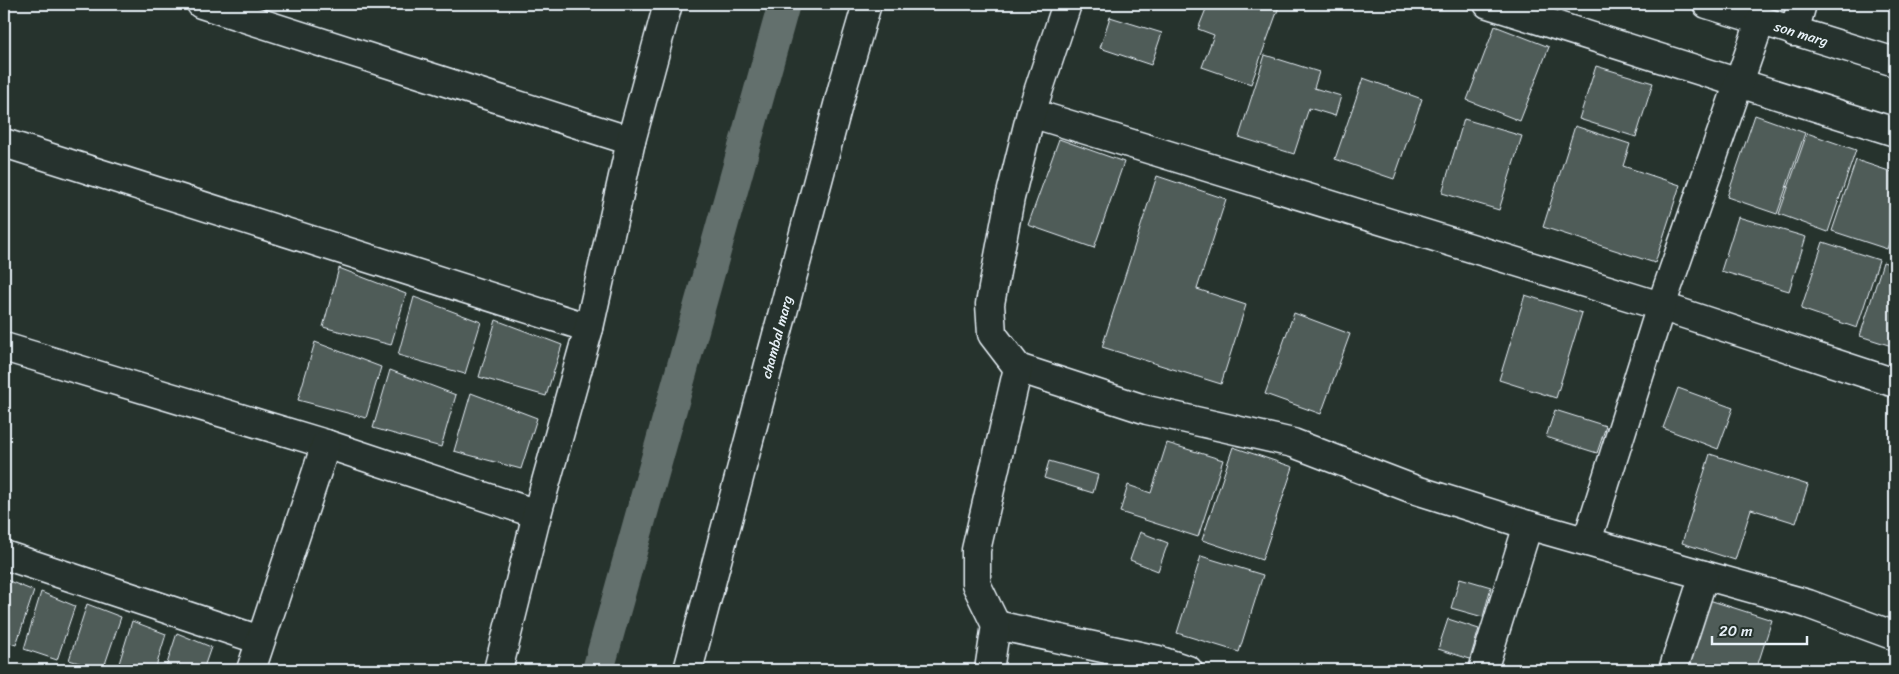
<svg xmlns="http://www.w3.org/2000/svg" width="1899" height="674" font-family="Sriracha,sans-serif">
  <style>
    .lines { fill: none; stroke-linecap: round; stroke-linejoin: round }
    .canal { stroke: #636f6d; stroke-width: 32 }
    .building { fill: #505c59; stroke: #e8f1f8 }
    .minor-casing { stroke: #e8f1f8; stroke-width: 31 }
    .minor { stroke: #26332d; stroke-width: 28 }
    .labels { text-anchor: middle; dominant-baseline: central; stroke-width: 4; stroke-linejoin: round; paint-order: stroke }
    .street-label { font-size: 14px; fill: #e8f1f8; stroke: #26332d }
  </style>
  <rect width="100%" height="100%" fill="#26332d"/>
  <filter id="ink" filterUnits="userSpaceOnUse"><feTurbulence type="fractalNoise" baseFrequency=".02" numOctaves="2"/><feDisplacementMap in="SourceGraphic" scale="10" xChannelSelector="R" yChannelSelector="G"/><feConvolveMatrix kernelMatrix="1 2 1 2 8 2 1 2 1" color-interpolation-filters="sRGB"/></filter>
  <g filter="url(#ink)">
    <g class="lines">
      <path class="canal" d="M598 670 784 4"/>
    </g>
    <g class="building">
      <path d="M1208 4H1280L1251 84 1202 67 1214 35 1198 29Z"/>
      <path d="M1110 17 1162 33 1151 65 1100 48Z"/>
      <path d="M1495 26 1549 47 1520 121 1467 100Z"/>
      <path d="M1265 55 1319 72 1314 88 1341 96 1335 116 1309 108 1294 154 1239 137Z"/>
      <path d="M1596 66 1653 83 1636 137 1579 119Z"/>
      <path d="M1363 78 1422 99 1394 179 1335 159Z"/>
      <path d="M1755 115 1805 133 1777 214 1727 197Z"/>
      <path d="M1464 119 1522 136 1499 210 1442 193Z"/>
      <path d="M1575 126 1630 144 1623 166 1680 185 1655 263 1543 227Z"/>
      <path d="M1807 133 1856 150 1828 232 1779 214Z"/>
      <path d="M1059 139 1124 162 1094 248 1028 225Z"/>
      <path d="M1856 160 1895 173V226L1887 249 1832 231Z"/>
      <path d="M1157 176 1226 199 1197 289 1246 305 1221 384 1102 347Z"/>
      <path d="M1738 217 1806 237 1789 291 1721 271Z"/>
      <path d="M1823 242 1879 260 1857 328 1801 309Z"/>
      <path d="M1883 262 1895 266V347L1860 336Z"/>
      <path d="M339 268 406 294 391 345 323 327Z"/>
      <path d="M1525 295 1582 313 1556 398 1499 380Z"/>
      <path d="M414 297 481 322 465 374 398 355Z"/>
      <path d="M1294 313 1350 334 1321 414 1265 394Z"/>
      <path d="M496 320 562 345 546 396 479 377Z"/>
      <path d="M315 342 381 367 366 418 298 400Z"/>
      <path d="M390 370 456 395 441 447 373 428Z"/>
      <path d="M1678 388 1733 408 1718 449 1663 428Z"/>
      <path d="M471 393 537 418 521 469 454 451Z"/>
      <path d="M1555 410 1606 426 1597 453 1546 437Z"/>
      <path d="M1167 443 1223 460 1198 537 1120 512 1128 485 1151 493Z"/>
      <path d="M1233 447 1293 467 1262 560 1202 540Z"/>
      <path d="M1710 454 1808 485 1796 523 1751 509 1735 560 1682 543Z"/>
      <path d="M1049 461 1098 475 1093 493 1044 478Z"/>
      <path d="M1140 532 1168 543 1158 571 1130 560Z"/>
      <path d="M1201 556 1263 575 1239 652 1177 633Z"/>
      <path d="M1460 578 1491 587 1483 617 1451 608Z"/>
      <path d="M4 579 34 591 16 645 4 641Z"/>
      <path d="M41 592 75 606 57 660 24 649Z"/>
      <path d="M1706 599 1772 620 1756 670H1682Z"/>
      <path d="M87 604 121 617 103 670 69 660Z"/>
      <path d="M1448 619 1479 629 1470 659 1438 649Z"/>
      <path d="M132 621 166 634 155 670H117Z"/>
      <path d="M177 633 211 647 203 670H165Z"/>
    </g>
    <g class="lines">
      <g class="minor-casing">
        <g id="minor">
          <path d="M201 4 631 141"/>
          <path d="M1488 4 1895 132"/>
          <path d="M1707 4 1895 62"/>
          <path d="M1794 32 1802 4"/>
          <path d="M1031 113 1657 305 1895 383"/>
          <path d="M4 143 589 328"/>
          <path d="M4 347 326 444 537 514"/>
          <path d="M1018 368 1147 410 1293 443 1413 489 1528 525"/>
          <path d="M1587 541 1661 306 1760 22"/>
          <path d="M4 555 260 640"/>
          <path d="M1704 575 1808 604 1895 636"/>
          <path d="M996 625 1158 660 1188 670"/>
          <path d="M251 670 326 444"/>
          <path d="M498 670 537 514 589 328 631 141 668 4"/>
          <path d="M688 670 843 86 867 4"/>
          <path d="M989 670 996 625 976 584V550L1018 368 992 334 990 304 1010 198 1031 113 1067 4"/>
          <path d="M1483 670 1528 525 1704 575 1673 670"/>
        </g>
      </g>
      <use href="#minor" class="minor"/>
    </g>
  </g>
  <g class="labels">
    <g class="street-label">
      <text transform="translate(1801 34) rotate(17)">son marg</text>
      <text transform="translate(777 337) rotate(-75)">chambal marg</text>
    </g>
  </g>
  <rect width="1899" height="674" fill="none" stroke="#26332d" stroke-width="20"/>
  <rect x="10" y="10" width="1879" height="654" fill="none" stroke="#e8f1f8" stroke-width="2" filter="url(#ink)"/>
  <path d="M1712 636v8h95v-8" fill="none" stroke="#e8f1f8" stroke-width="2.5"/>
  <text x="1719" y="636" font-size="15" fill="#e8f1f8" stroke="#26332d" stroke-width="4" paint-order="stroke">20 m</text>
</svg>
